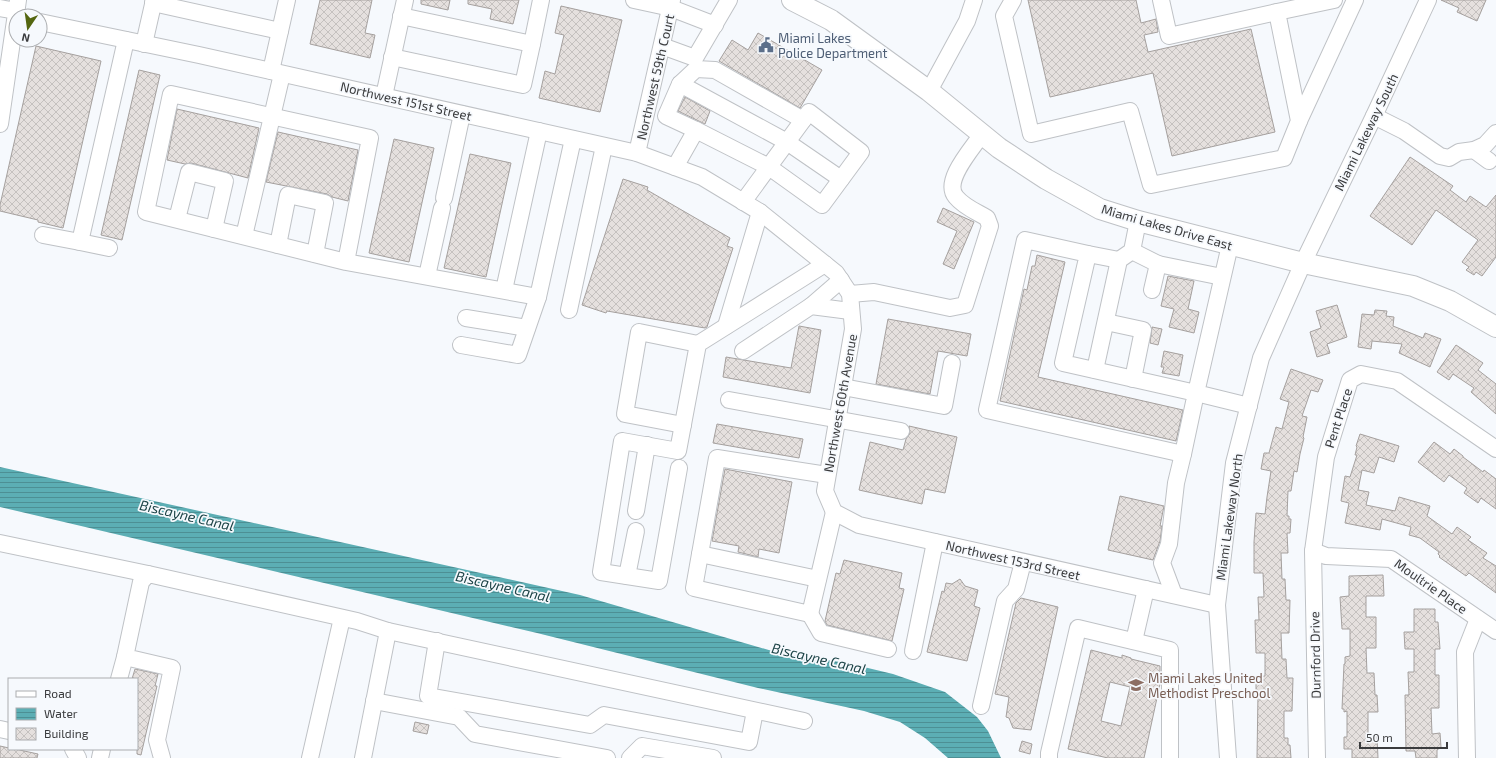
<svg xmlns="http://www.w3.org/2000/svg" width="1496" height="758" font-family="'Exo 2',sans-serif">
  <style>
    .water { fill: url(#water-rules) }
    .building { fill: url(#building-cross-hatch); stroke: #a5a09e; fill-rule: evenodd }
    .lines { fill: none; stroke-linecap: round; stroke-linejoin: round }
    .minor-casing { stroke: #bfc2c6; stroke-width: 18 }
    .major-casing { stroke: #bfc2c6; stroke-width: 22 }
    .minor { stroke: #fff; stroke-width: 16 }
    .major { stroke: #fff; stroke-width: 20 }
    .labels { text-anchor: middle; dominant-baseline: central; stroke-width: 3.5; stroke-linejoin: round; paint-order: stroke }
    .service-label { font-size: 13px; fill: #4e5e75; stroke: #f6f9fd; text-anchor: start }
    .street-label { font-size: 13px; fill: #3a3b3d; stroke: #f6f9fd }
    .education-label { font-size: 13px; fill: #785e54; stroke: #f6f9fd; text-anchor: start }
    .water-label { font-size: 14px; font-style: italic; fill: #1d4447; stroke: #f6f9fd }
  </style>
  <defs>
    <pattern id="water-rules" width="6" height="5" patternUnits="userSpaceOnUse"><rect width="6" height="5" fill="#5caeb4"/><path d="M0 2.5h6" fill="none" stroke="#4d8f94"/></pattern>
    <pattern id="building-cross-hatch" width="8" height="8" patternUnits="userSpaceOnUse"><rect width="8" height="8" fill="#e5e0de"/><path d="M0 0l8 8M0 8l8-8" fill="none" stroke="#c5c1bf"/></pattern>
  </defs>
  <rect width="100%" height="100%" fill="#f6f9fd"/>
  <path class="water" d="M0 467 580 595 779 653 847 663 893 674 945 692 977 717 988 731 1001 758H948L925 738 900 722 864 711 758 688 537 633 0 507Z"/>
  <g class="building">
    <path d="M320 0H372L365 33 375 35 370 58 310 44Z"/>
    <path d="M421 0H450L448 10 421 4Z"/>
    <path d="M468 0H519L513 24 490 19 492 9 468 4Z"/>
    <path d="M1028 0H1136L1141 23 1156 19 1158 32 1144 35 1148 52 1251 29 1275 132 1172 156 1153 73 1050 97Z"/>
    <path d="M1441 0H1486L1477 21 1457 12 1459 8Z"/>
    <path d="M561 6 622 20 600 112 539 98 545 71 555 74 564 35 555 33Z"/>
    <path d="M758 33 822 70 800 108 719 61 732 40 748 50Z"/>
    <path d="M36 46 101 61 63 228 38 222V220L0 211V205Z"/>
    <path d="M139 70 160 75 122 240 101 235Z"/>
    <path d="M685 97 710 111 705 124 678 111Z"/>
    <path d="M177 109 259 128 248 178 191 163 185 164 167 160Z"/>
    <path d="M278 132 358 150 348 201 332 197 327 194 266 182Z"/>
    <path d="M394 139 434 148 409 262 369 253Z"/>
    <path d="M470 154 511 163 486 277 444 268Z"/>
    <path d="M1410 157 1453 186 1450 190 1466 202 1470 196 1486 207 1496 195V257L1482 276 1476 272 1474 275 1466 270 1469 267 1462 262 1478 240 1436 210 1412 245 1370 216Z"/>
    <path d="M623 179 648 187 647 190 730 238 727 246 733 248 707 327 705 328 607 311 606 313 582 305Z"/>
    <path d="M943 208 974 222 954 269 943 264 957 231 937 222Z"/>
    <path d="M1037 255 1065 262 1038 377 1183 410 1176 441 1000 401 1024 289 1027 290 1032 266H1035Z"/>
    <path d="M1168 276 1194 281 1188 309 1199 312 1194 333 1169 327 1174 309 1161 306Z"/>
    <path d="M1337 305 1347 337 1327 344 1330 353 1317 357 1310 332 1321 328 1316 311Z"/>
    <path d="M1375 310 1387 311 1386 316 1394 317 1393 326 1423 338 1425 333 1441 339 1430 367 1399 353 1402 344 1372 341 1371 349 1358 347 1362 314 1374 315Z"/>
    <path d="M888 319 971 334 967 356 938 351 930 394 876 384Z"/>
    <path d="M799 326 821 330 810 393 723 377 726 357 791 368Z"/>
    <path d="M1152 327 1162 329 1158 345 1150 343Z"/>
    <path d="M1456 345 1483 363 1478 370 1496 384V414L1471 392 1474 388 1453 374 1449 380 1437 372Z"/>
    <path d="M1164 351 1183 355 1179 376 1162 373 1164 367H1161Z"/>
    <path d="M1291 369 1323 380 1318 392 1311 390 1302 416 1307 417 1303 437 1304 438 1300 454 1297 472 1294 471 1291 491H1288L1287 516H1289V519H1291L1290 533H1287L1288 553H1281L1282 579H1285L1286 600H1290L1289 633H1281L1282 659H1286L1287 678H1293L1292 711H1284V738H1288V745H1290L1291 758H1257L1258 693H1256V677L1265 676V653H1256L1255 620H1259L1258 597H1264L1263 573H1254V542L1256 513 1265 514 1267 497 1271 471 1261 469 1264 453H1269L1276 427 1282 429 1289 402 1280 399Z"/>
    <path d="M717 424 803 439 799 458 713 443Z"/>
    <path d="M909 426 957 437 945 493 925 489 922 504 859 490 870 442 903 450 906 439 910 433Z"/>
    <path d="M1360 434 1399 446 1394 462 1379 457 1374 473 1362 470 1358 490 1369 492 1366 505 1395 511 1399 497 1430 506 1427 516 1452 534 1457 527 1471 537 1468 540 1487 553 1483 558 1496 566V593L1469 573 1466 576 1439 557 1440 556 1438 554 1439 552 1420 538 1409 535 1411 527 1382 519 1380 530 1345 523 1349 503 1341 501 1345 476 1350 477 1357 455H1355L1357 447 1356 446Z"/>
    <path d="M1434 442 1450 454 1454 449 1463 456V457L1483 472 1484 470 1496 479V509L1481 498 1478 503 1464 493 1467 488 1449 475 1444 482 1418 462Z"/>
    <path d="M725 469 792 482 779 553 759 549 758 557 738 552 739 546 712 541Z"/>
    <path d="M1120 496 1164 506 1160 526H1162L1160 541 1153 560 1108 550Z"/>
    <path d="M844 560 902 573 899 588 904 589 892 641 827 625 825 621 836 573 840 574Z"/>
    <path d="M1383 575 1384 596H1366V617H1376V648H1366L1367 673H1374L1375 695H1377L1378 712H1368V736H1377L1378 758H1352V749H1344V737H1347V711L1344 712V709H1342L1344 664H1345V657L1350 656V629H1342L1340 597 1349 596V576Z"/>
    <path d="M960 579 965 586 978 590 974 606 980 608 967 661 927 652 942 591 944 592 946 583 952 584Z"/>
    <path d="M1021 598 1058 607 1031 730 1013 728 1009 718 1006 717 1009 697 995 694 1016 603Z"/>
    <path d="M1414 609H1435V622H1438L1440 649H1435V675H1439V708H1431L1432 734 1440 733 1441 747 1437 750V758H1416L1415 751H1406L1405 695H1409L1408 672H1414V649H1405L1404 632H1414Z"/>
    <path d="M1091 650 1122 658V655L1131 658V659L1160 666V684L1144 758H1108L1068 749ZM1110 682 1130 687 1121 726 1101 721Z"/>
    <path d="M135 669 158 674 155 686H157L141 755 137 754V679H132Z"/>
    <path d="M415 722 429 725 427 734 413 731Z"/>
    <path d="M1022 741 1032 744 1030 754 1019 751Z"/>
    <path d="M0 746 9 748V749H15L38 754 37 758H0Z"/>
  </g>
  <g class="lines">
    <g class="minor-casing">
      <g id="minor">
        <path d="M634 0 671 8 715 25"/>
        <path d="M1013 0 1004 16 1031 134 1130 111 1151 185 1284 158 1299 121 1277 12 1334 0"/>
        <path d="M1161 0 1169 36 1277 12"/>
        <path d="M153 3 280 31"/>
        <path d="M0 8 16 11"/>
        <path d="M40 22 199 55 637 153 702 177 760 212 836 273 850 294 853 329 825 491 834 512 859 525 1217 605"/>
        <path d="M144 44 154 0"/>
        <path d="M532 44 541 0"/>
        <path d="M662 46 695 58 729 0"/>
        <path d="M392 57 523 85 532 44 401 16"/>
        <path d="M271 71 287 0"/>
        <path d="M680 84 666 116 696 130"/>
        <path d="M929 91 967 21 974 0"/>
        <path d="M384 96 405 0"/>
        <path d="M1374 116 1404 131 1440 156 1449 158 1459 152 1474 150 1485 145 1496 133"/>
        <path d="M803 120 715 70 696 69 680 84 787 142 841 179"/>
        <path d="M1299 121 1355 0"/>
        <path d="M0 124 18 0"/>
        <path d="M1474 150 1489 161"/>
        <path d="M637 153 672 0"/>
        <path d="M675 167 696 130 769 167 822 205 861 152 809 112 743 202"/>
        <path d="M444 198 462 114"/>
        <path d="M177 219 189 172 225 181 214 229"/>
        <path d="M43 235 80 242"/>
        <path d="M244 236 282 74"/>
        <path d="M278 245 288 195 325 203 315 254"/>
        <path d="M1230 245 1196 393 1063 363 1088 254 1025 240 987 410 1183 454 1196 393 1249 406"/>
        <path d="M109 248 80 242 126 40"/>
        <path d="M1132 251 1158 264 1152 290"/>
        <path d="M1088 254 1119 260"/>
        <path d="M346 262 370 138 171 94 146 212 346 262 538 297 573 139"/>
        <path d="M1158 264 1222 277"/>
        <path d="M427 276 442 208"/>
        <path d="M504 290 539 131"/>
        <path d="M850 294 874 292 950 308 965 305 990 226 987 218C977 212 964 207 956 197 942 181 973 148 982 134"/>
        <path d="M811 306 841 280"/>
        <path d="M569 310 604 146"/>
        <path d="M466 318 527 328"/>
        <path d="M1106 322 1143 330 1133 379"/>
        <path d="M726 326 760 212"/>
        <path d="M461 345 518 355 538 297"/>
        <path d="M743 351 811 306 850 311"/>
        <path d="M1095 370 1119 260 1132 251 1138 221"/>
        <path d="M843 387 944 406 952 363"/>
        <path d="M729 400 901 431"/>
        <path d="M683 425 625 414 639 332 698 344"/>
        <path d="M679 468 659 581 601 572 622 441 678 451 698 344 825 264"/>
        <path d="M827 475 717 458 694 588 810 614 834 512"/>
        <path d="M636 511 647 445"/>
        <path d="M0 543 148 574"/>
        <path d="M1313 551 1326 556 1391 559 1496 631"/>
        <path d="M700 554 818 579"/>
        <path d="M627 576 636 531"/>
        <path d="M1174 595 1162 563 1169 544 1176 483 1183 454"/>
        <path d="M810 614 821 633 888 649"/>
        <path d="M437 641 428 696 590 725 604 715 749 742 755 711"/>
        <path d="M1134 641 1146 589"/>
        <path d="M913 651 935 542"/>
        <path d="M119 679 125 657"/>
        <path d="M374 701 459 717 475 734 607 758"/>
        <path d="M981 706 1005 601 1016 589 1023 562"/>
        <path d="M0 729 9 731"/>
        <path d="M73 749 78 758"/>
        <path d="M100 758 102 749"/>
        <path d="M162 758 157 740 172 668 125 657 141 582 148 574 357 621 388 631 804 721"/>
        <path d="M310 758 342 618"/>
        <path d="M363 758 388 631"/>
        <path d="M630 758 642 746 713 758"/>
        <path d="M1049 758V753L1078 628 1170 650V758"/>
        <path d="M1228 758 1217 605 1234 463 1261 358 1303 263 1374 116 1428 0"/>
        <path d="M1317 758 1313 551 1326 457 1350 380 1361 374 1397 381 1496 449"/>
        <path d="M1467 758 1465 652 1478 619"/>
      </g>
    </g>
    <g class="major-casing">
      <path id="major" d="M792 0 831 20 929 91 999 148 1046 179 1100 209 1138 221 1303 263 1413 286 1450 301 1496 327"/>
    </g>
    <use href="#minor" class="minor"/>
    <use href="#major" class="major"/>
  </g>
  <defs>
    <g id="civic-bare" transform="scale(1.2)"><path d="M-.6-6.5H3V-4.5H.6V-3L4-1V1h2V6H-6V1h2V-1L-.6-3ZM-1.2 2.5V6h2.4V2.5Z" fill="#5c6f8a" stroke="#f6f9fd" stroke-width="2.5" paint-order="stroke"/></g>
    <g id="school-bare" transform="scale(1.2)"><path d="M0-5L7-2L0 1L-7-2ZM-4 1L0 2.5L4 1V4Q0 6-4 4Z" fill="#8d6e63" stroke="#f6f9fd" stroke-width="2.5" paint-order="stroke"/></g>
  </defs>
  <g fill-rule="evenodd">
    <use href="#civic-bare" x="766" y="45"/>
    <use href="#school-bare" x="1136" y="685"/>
  </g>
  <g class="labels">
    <g class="service-label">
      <text x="778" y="38">Miami Lakes<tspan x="778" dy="15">Police Department</tspan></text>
    </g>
    <g class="street-label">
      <text transform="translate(655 77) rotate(-77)">Northwest 59th Court</text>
      <text transform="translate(406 101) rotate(13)">Northwest 151st Street</text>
      <text transform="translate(1366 132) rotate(-64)">Miami Lakeway South</text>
      <text transform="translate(1167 227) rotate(16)">Miami Lakes Drive East</text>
      <text transform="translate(840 403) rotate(-80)">Northwest 60th Avenue</text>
      <text transform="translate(1338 418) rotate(-72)">Pent Place</text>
      <text transform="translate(1229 517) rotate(-82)">Miami Lakeway North</text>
      <text transform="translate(1013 560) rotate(13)">Northwest 153rd Street</text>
      <text transform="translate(1431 586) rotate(35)">Moultrie Place</text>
      <text transform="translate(1315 655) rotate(-91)">Durnford Drive</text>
    </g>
    <g class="education-label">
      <text x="1148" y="678">Miami Lakes United<tspan x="1148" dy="15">Methodist Preschool</tspan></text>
    </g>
    <g class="water-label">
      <text transform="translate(187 515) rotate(13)">Biscayne Canal</text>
      <text transform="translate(503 586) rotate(13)">Biscayne Canal</text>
      <text transform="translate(819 658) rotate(13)">Biscayne Canal</text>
    </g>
  </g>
  <rect x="8" y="678" width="130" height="72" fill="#f6f9fd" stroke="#abadb0"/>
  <rect x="16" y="691" width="20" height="6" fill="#ffffff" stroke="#abadb0"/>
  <text x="44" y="698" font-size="12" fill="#3a3b3d">Road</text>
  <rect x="16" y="708" width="20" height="12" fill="url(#water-rules)" stroke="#abadb0"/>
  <text x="44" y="718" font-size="12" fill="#3a3b3d">Water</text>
  <rect x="16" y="728" width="20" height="12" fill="url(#building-cross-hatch)" stroke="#abadb0"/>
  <text x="44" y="738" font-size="12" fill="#3a3b3d">Building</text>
  <g transform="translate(28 28) rotate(193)"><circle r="19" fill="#f6f9fd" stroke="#abadb0"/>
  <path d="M0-3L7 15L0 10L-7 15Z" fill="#546610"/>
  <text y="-6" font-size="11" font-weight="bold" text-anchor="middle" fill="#3a3b3d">N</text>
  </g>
  <path d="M1360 742v6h87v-6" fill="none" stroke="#3a3b3d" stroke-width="2"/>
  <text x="1366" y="742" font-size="12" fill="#3a3b3d" stroke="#f6f9fd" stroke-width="3" paint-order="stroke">50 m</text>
</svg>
